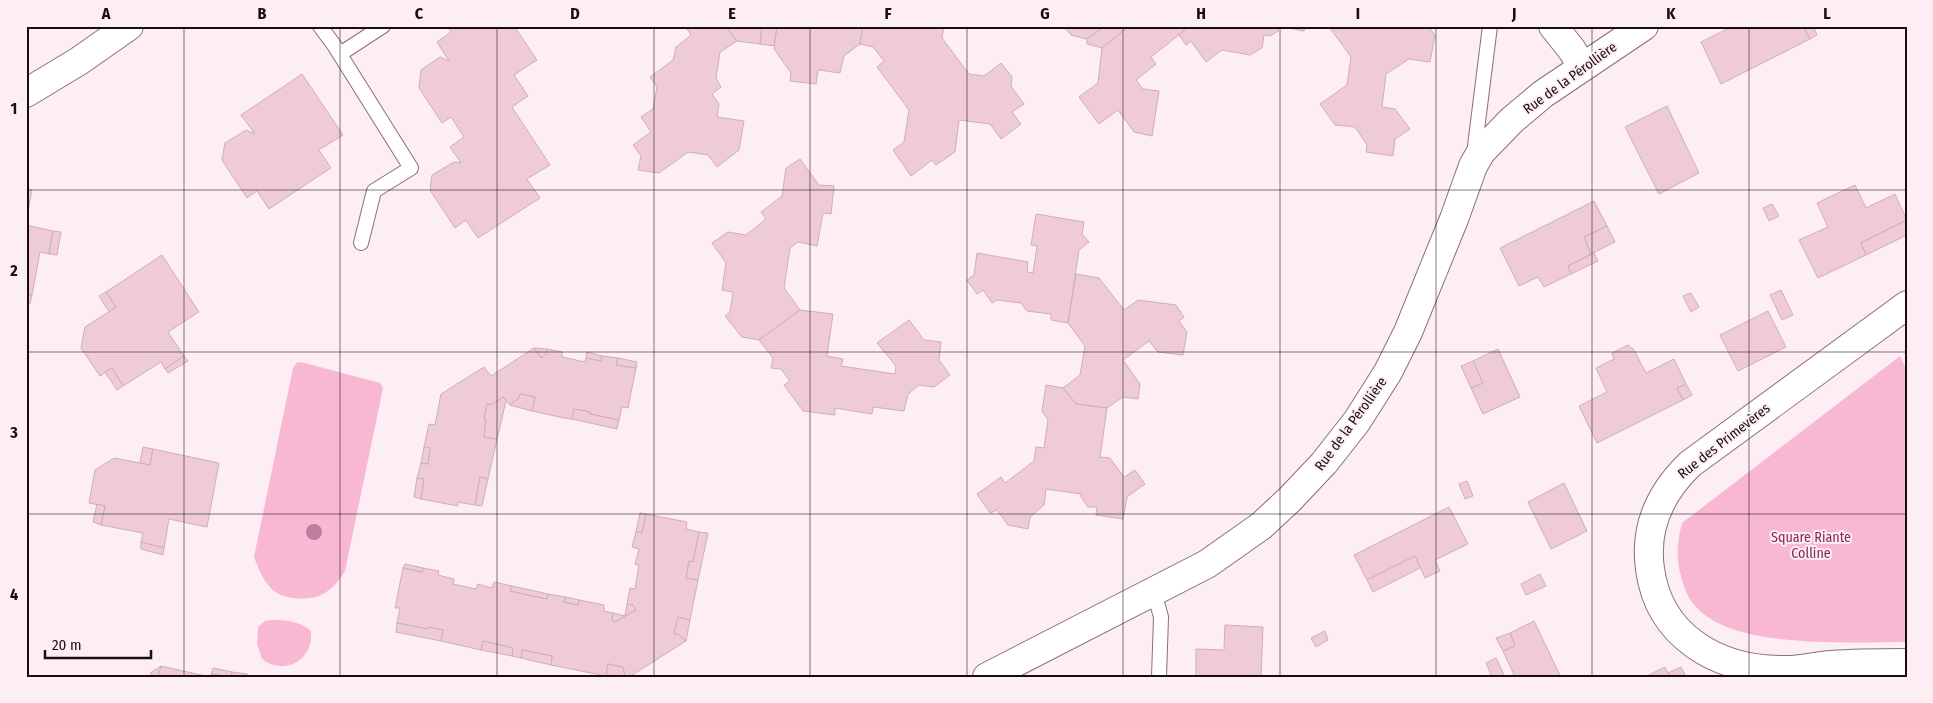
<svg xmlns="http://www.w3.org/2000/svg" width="1933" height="703" font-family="'Fira Sans Condensed',sans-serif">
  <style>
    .green { fill: #f8b8d3 }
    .building { fill: #efcbd9; stroke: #d0adbb }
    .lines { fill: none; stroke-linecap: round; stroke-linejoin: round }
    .lane-casing { stroke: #8d6d7a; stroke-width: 16 }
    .street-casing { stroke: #8d6d7a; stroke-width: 30 }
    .lane { stroke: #fff; stroke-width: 14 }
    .street { stroke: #fff; stroke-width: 28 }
    .tree { fill: #bd7f9f }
    .grid { fill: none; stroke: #190d12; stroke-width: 1; stroke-opacity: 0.55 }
    .labels { text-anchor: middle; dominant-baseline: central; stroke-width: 4; stroke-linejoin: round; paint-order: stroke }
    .street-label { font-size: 14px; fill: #190d12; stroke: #fdeef4 }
    .park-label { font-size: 14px; fill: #882559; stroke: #fdeef4 }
    .neatline { fill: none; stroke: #190d12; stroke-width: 2 }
    .grid-label { font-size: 16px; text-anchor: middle; font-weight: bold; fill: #190d12 }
  </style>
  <rect width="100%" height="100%" fill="#fdeef4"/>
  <g class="green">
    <path d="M1900 356 1907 371V642C1852 642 1734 650 1696 607 1688 599 1683 586 1681 576 1676 559 1677 541 1682 523Z"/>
    <path d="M301 362 380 383 383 388 345 571C340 580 332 589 323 594 310 601 286 600 274 591 264 583 258 568 254 557L293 368 296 363Z"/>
    <path d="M271 620C285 620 300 621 311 631 314 659 285 677 262 659L257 644 258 627 265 621Z"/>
  </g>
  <g class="building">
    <path d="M447 26H514L537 60 514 75 528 96 512 107 550 165 527 179 540 198 478 238 466 220 455 228 430 190 432 175 454 162 461 163 450 147 464 137 451 117 442 123 419 88 421 70 440 57 449 61 437 42 451 32Z"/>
    <path d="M685 26H726L737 41 720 52 716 78 721 87 712 94 719 104 717 117 744 121 739 150 717 167 708 155 688 152 659 173 638 170 641 156 633 145 651 132 641 117 653 109 657 87 650 77 673 60 676 47 691 35Z"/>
    <path d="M726 26H762L760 44 737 41Z"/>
    <path d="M762 26H777L775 46 760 44Z"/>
    <path d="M777 26H863L860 44 844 56 840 73 818 70 816 84 790 81 791 73 774 49Z"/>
    <path d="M863 26H944L942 38 969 74 984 76 1001 63 1012 77 1011 86 1024 104 1012 112 1021 124 1001 139 990 124 959 120 955 152 936 165 932 160 911 176 893 150 904 142 909 110 877 67 884 61 873 47 860 44Z"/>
    <path d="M1053 26H1105L1087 39 1071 35 1066 29Z"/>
    <path d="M1105 26 1129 27 1102 48 1087 44V39Z"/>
    <path d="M1129 26H1185L1184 31 1151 57 1156 64 1136 80 1143 89 1159 91 1152 136 1134 132 1118 110 1099 124 1079 97 1098 83 1102 48Z"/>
    <path d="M1185 26H1305L1304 31 1278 26V31L1270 36 1264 35 1262 48 1250 55 1222 50 1206 62 1191 41 1186 45 1179 35 1184 31Z"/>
    <path d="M1318 26H1428L1435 35 1430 62 1409 59 1386 74 1382 107 1395 109 1410 129 1395 139 1393 156 1366 152 1367 145 1355 127 1335 125 1320 104 1347 85 1351 57 1330 28Z"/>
    <path d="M1733 26H1803L1810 39 1721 84 1701 42Z"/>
    <path d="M1803 26H1813L1817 35 1810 39Z"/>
    <path d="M302 74 343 135 319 150 331 168 269 209 257 191 247 198 222 160 225 143 246 130 255 134 241 115Z"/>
    <path d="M1667 106 1699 173 1659 194 1625 127Z"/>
    <path d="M800 159 819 185 834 186 831 214 823 213 817 246 798 242 790 248 784 288 800 310 759 340 742 337 725 316 730 312 733 292 722 290 726 263 712 243 728 232 746 235 766 219 761 212 782 196 786 168Z"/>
    <path d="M1855 185 1866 208 1895 194 1907 220 1861 243 1866 255 1818 278 1799 240 1828 227 1817 203Z"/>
    <path d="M26 189 32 190 26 223Z"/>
    <path d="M1594 201 1607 226 1584 237 1591 254 1568 266 1571 274 1544 287 1538 277 1519 286 1500 248Z"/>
    <path d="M1772 204 1779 216 1769 221 1763 208Z"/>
    <path d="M1036 214 1084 222 1082 234 1089 242 1079 250 1068 323 1051 320V314L1027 311 1021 303 997 300 992 303 983 290 977 294 967 280 974 275 977 253 1028 262 1027 272 1033 273 1037 246 1031 245Z"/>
    <path d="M1907 220V235L1866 255 1861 243Z"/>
    <path d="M26 225 53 231 49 254 40 252 32 295 26 294Z"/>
    <path d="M1607 226 1615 242 1591 254 1584 237Z"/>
    <path d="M53 231 61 232 57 255 49 254Z"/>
    <path d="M1594 253 1598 261 1571 274 1568 266Z"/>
    <path d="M162 255 199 312 168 332 184 356 165 369 161 362 123 386 112 368 100 376 81 348 85 327 116 307 106 292Z"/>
    <path d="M1076 274 1099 278 1124 310 1138 300 1176 305 1184 317 1179 321 1187 332 1183 355 1158 352 1149 341 1123 360 1140 384 1138 399 1123 397 1107 408 1076 404 1063 388 1080 375 1085 346 1068 323Z"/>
    <path d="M1781 290 1793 315 1782 320 1770 295Z"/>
    <path d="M106 292 116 307 109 312 99 296Z"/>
    <path d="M1691 293 1699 307 1691 312 1683 296Z"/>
    <path d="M26 294 32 295 30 304 26 303Z"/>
    <path d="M800 310 833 314 827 356 843 359 841 366 895 374 896 366 877 343 909 320 924 340 941 342 939 360 950 375 934 387 919 385 908 394 904 411 873 407 872 414 835 408V415L803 411 784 385 790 381 781 369 771 368 773 358 759 340Z"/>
    <path d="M1768 311 1786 347 1738 371 1720 335Z"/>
    <path d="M1628 345 1634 350 1646 373 1674 359 1686 384 1677 388 1683 400 1597 443 1579 406 1607 392 1596 368 1614 359 1612 353Z"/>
    <path d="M534 348 541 358 546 354 547 349 562 352V357L585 362 586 358 601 361 602 356 618 358 616 365 636 368 628 408 622 407 619 420 590 414V412L574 409 572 419 564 418 532 411 535 397 520 394 519 398 510 405 503 397 491 405 487 404 484 419H486L484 437 497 439 488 479 480 477 475 505 458 502V506L421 499 424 479 417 478 421 463 428 464 430 448 424 447 429 424 435 425 441 394 484 367 491 376Z"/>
    <path d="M534 348 547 349 546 354 541 358Z"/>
    <path d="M1498 349 1520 397 1483 414 1471 388 1483 383 1473 361Z"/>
    <path d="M587 352 602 356 601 361 586 358Z"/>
    <path d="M184 356 188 361 168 373 165 369Z"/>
    <path d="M618 358 637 362 636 368 616 365Z"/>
    <path d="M1473 361 1483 383 1471 388 1461 366Z"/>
    <path d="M112 368 123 386 117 390 105 372Z"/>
    <path d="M1686 384 1692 395 1683 400 1677 388Z"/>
    <path d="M1046 385 1063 388 1076 404 1107 408 1100 457 1110 458 1124 477 1135 470 1145 484 1127 497 1123 519 1096 515 1097 507H1088L1081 497V494L1046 489 1044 505 1030 517 1028 529 1008 525 997 510 990 513 977 494 1001 477 1005 483 1034 461 1036 447 1044 448 1048 420 1042 411Z"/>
    <path d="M520 394 535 397 532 411 510 405 519 398Z"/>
    <path d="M503 397 506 401 497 439 484 437 486 419H484L487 404 491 405Z"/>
    <path d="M574 409 590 412V414L619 420 617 429 572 419Z"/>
    <path d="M143 447 153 449 150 465 140 463Z"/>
    <path d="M424 447 430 448 428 464 421 463Z"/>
    <path d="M153 449 219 463 207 527 169 519 164 548 141 542 143 533 101 525 105 506 89 503 95 470 114 458 150 465Z"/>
    <path d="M480 477 488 479 482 506 475 505Z"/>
    <path d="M417 478 424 479 421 499 414 497Z"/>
    <path d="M1467 481 1473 496 1465 499 1459 484Z"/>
    <path d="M1564 483 1587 531 1551 549 1528 502Z"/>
    <path d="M97 504 105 506 101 525 93 522Z"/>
    <path d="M1449 507 1468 544 1435 560 1440 571 1425 578 1415 556 1367 580 1354 555Z"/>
    <path d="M640 513 646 514 642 533 636 532Z"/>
    <path d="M646 514 687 522 686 529 699 532 693 562 689 561 686 578 698 580 690 620 678 617 674 634H678L686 641 629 677H625L623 667 608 664 606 676 551 665 552 656 522 650 521 658 512 656 513 648 483 641 481 650 441 641 443 630 428 627 427 629 397 623 400 608H395L403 568 422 572 423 568 439 571 438 575 454 579 453 584 476 589 478 584 492 588 494 582 512 586 510 591 547 599 548 594 566 597 564 602 578 605 579 600 604 605V611L613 613 612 620 615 622 636 610 633 605 627 604 630 588 635 589 639 565 635 564 639 549 632 547 636 532 642 533Z"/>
    <path d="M699 532 708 533 698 580 686 578 689 561 693 562Z"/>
    <path d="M141 542 164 548 163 555 141 549Z"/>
    <path d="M1415 556 1420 568 1373 592 1367 580Z"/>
    <path d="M405 564 423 568 422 572 403 568Z"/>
    <path d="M1540 574 1546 586 1526 595 1521 584Z"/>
    <path d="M512 586 548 594 547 599 510 591Z"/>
    <path d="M566 597 579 600 578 605 564 602Z"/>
    <path d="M627 604 633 605 636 610 625 616Z"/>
    <path d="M613 613 625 616 615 622 612 620Z"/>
    <path d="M678 617 690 620 686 641 678 634H674Z"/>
    <path d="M1534 621 1557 669 1561 677H1515L1503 651 1515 646 1510 633Z"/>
    <path d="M397 623 427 629 428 627 443 630 441 641 396 632Z"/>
    <path d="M1225 625 1263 627 1261 677H1196V649L1224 650Z"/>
    <path d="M1325 631 1328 640 1316 647 1311 638Z"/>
    <path d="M1510 633 1515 646 1503 651 1496 638Z"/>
    <path d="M483 641 513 648 512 656 481 650Z"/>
    <path d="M522 650 552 656 551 665 521 658Z"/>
    <path d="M1496 658 1505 677H1492L1486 663Z"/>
    <path d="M608 664 623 667 625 677 606 676Z"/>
    <path d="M161 666 210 677H158Z"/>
    <path d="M161 666 158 677H153L150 673Z"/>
    <path d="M1665 667 1670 677H1645Z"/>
    <path d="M1681 667 1686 677H1670L1668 673Z"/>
    <path d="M213 668 232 672V677L211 674Z"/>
    <path d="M232 672 247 674V677H232Z"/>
    <path d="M211 674 227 677H211Z"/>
  </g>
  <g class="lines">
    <g class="lane-casing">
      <g id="lane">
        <path d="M320 26 334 45 411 168 374 191 361 243"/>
        <path d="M340 54 383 26"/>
        <path d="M1474 154 1490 26"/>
        <path d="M1154 592 1161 617 1159 677"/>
      </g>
    </g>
    <g class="street-casing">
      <g id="street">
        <path d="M1553 26 1572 50 1582 67"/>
        <path d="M26 93 79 61 129 26"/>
        <path d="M1907 305 1690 464C1660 493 1644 527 1650 569 1659 637 1718 670 1782 670 1799 671 1814 666 1831 665 1856 663 1881 663 1907 663"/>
        <path d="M987 677 1207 564 1261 526 1289 500 1324 463 1357 421 1388 372 1408 332 1454 219 1473 166 1481 152 1512 120 1543 94 1644 26"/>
      </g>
    </g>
    <use href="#lane" class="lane"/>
    <use href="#street" class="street"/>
  </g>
  <circle class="tree" cx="314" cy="532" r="8"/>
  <path class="grid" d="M184 26V677M340 26V677M497 26V677M654 26V677M810 26V677M967 26V677M1123 26V677M1280 26V677M1436 26V677M1592 26V677M1749 26V677M26 190H1907M26 352H1907M26 514H1907"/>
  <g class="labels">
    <g class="street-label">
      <text transform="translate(1570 78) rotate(-36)">Rue de la Pérollière</text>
      <text transform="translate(1351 424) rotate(-54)">Rue de la Pérollière</text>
      <text transform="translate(1724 441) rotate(-38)">Rue des Primevères</text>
    </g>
    <g class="park-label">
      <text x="1811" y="537">Square Riante<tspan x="1811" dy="16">Colline</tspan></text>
    </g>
  </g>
  <rect width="1933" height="703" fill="none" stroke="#fdeef4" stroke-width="55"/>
  <path d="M45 650v8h106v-8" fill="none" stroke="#190d12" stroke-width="2.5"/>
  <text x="52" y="650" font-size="15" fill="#190d12" stroke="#fdeef4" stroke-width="4" paint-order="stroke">20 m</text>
  <rect x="28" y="28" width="1878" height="648" class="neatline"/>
  <g class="grid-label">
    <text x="106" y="19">A</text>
    <text x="262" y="19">B</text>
    <text x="419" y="19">C</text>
    <text x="575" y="19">D</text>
    <text x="732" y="19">E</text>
    <text x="888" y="19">F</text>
    <text x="1045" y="19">G</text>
    <text x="1201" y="19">H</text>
    <text x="1358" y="19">I</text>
    <text x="1514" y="19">J</text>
    <text x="1671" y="19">K</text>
    <text x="1827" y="19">L</text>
    <text x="14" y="114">1</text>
    <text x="14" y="276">2</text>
    <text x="14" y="438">3</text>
    <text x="14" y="600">4</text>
  </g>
</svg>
